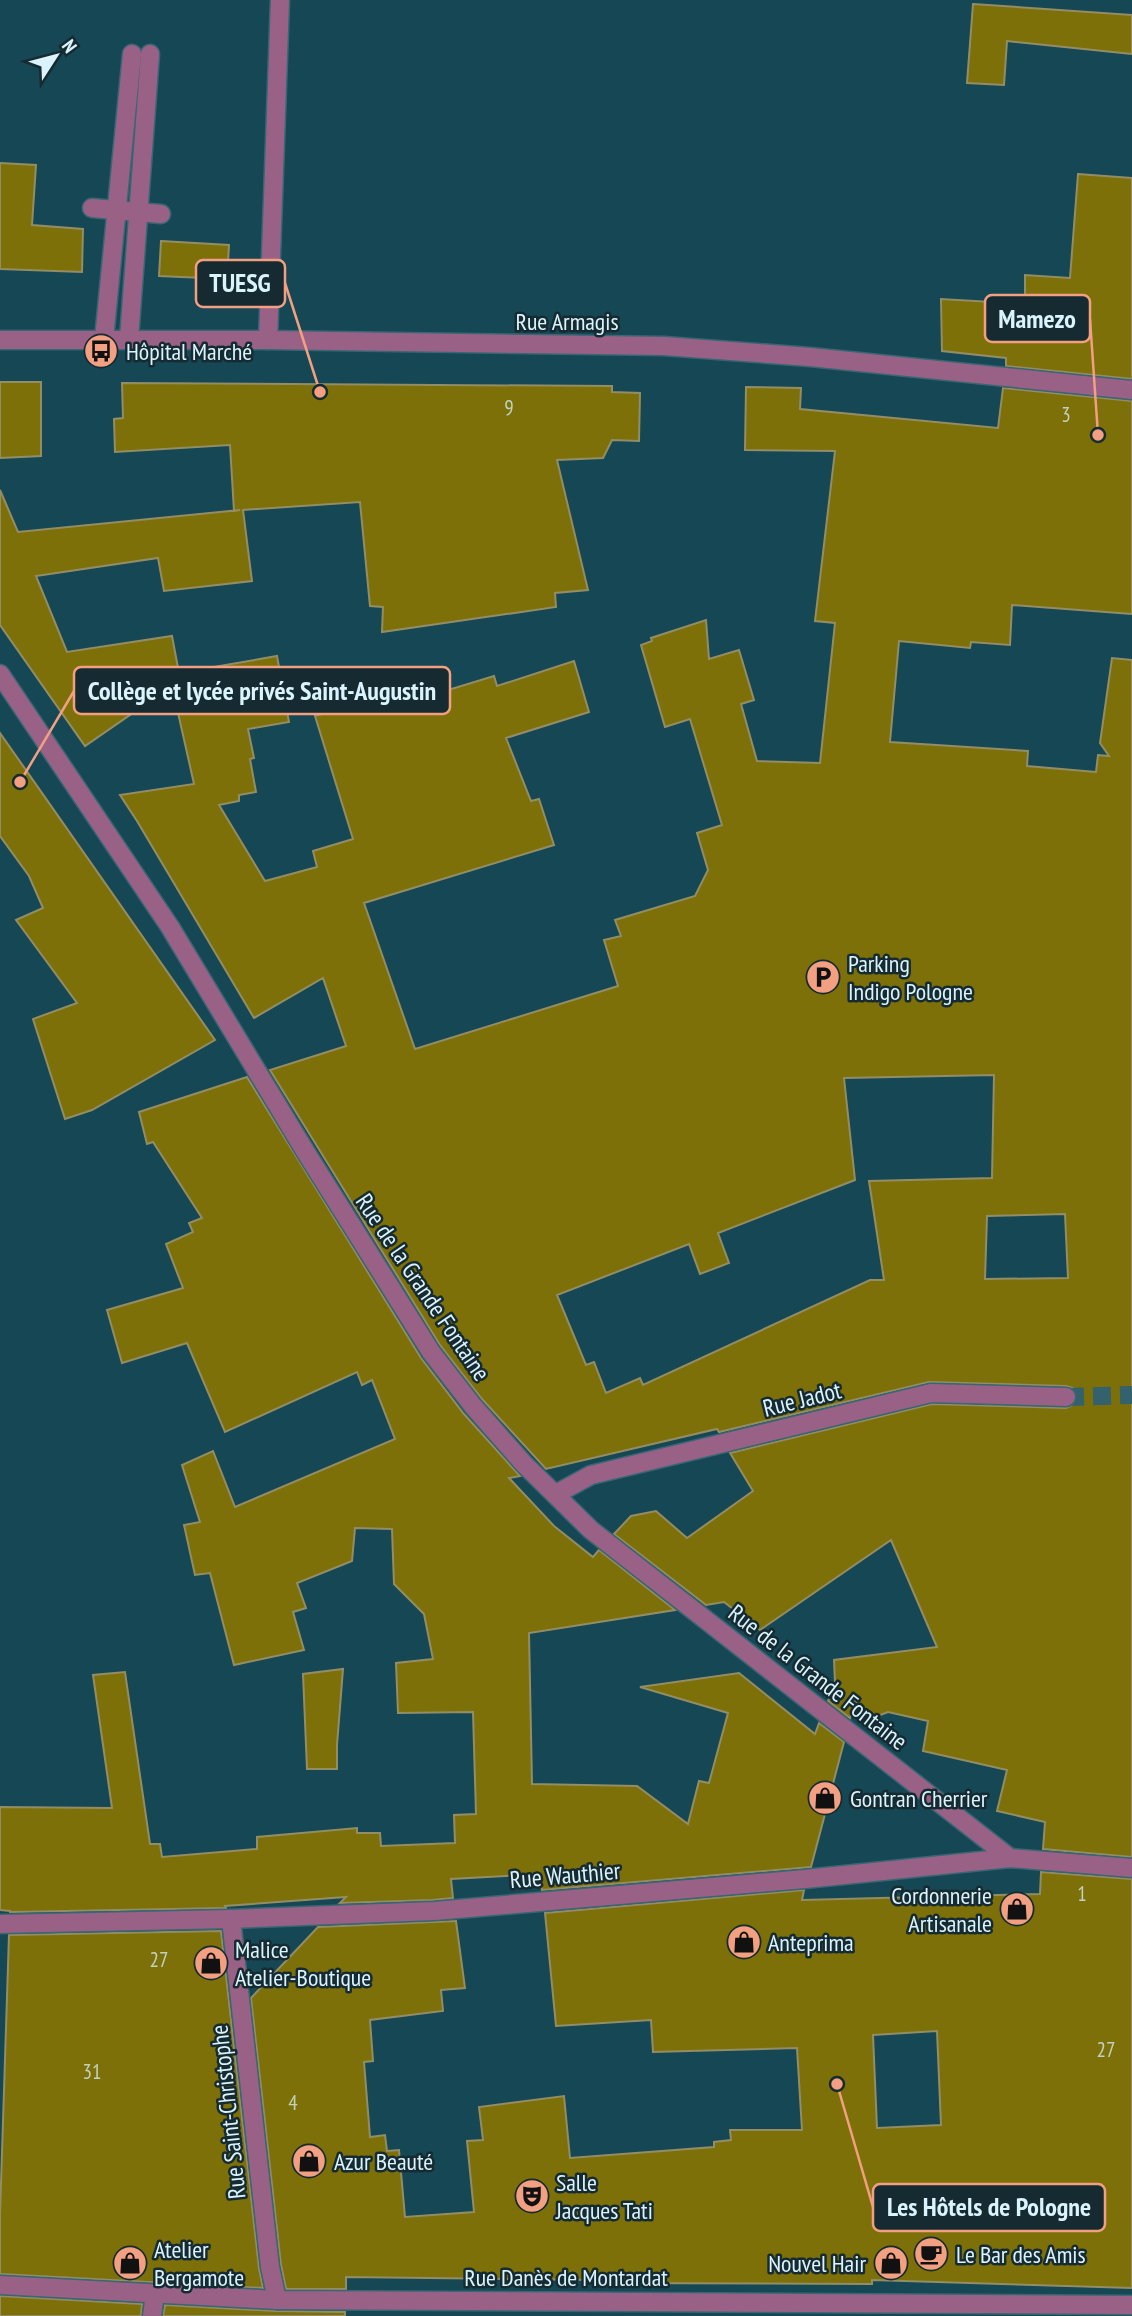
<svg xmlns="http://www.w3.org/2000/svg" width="1132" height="2316" font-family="'PT Sans Narrow',sans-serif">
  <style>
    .building { fill: #7d7009; stroke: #938d65; stroke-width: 2; fill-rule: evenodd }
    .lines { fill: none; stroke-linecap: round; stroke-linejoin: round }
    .street-tunnel { stroke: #33616e; stroke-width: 18; stroke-dasharray: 18 9; stroke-linecap: butt }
    .lane-casing { stroke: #396673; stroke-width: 21 }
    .street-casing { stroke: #396673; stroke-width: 21 }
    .lane { stroke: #9a6186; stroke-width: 18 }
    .street { stroke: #9a6186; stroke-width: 18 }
    .labels { text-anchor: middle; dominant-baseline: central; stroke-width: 5; stroke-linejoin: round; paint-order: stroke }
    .number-label { font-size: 21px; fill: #c3d2bf }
    .street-label { font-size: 24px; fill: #daf3fc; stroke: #162a31 }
    .poi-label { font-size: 24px; fill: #daf3fc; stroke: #162a31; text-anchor: start }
    .leader { fill: none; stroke: #f2a081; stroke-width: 2.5 }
    .callout-dot { fill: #f2a081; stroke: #162a31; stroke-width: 2.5 }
    .callout { fill: #162a31; stroke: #f2a081; stroke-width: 2.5 }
    .callout-label { font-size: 26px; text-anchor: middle; font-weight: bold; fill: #daf3fc }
  </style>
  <rect width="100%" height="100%" fill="#164755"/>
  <g class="building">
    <path d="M973 4 1132 15V54L1007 41 1004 85 967 83Z"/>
    <path d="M0 163 36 165 32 225 83 229 82 272 0 269Z"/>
    <path d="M1078 174 1132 178V379L1006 366V358L942 351 941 299 1025 304V275L1070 278Z"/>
    <path d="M161 241 229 245 227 279 159 276Z"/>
    <path d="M0 382H41V456L0 458Z"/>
    <path d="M122 383 612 386V392L640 393 639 441 612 440 603 458 557 460 588 590 555 593 556 607 382 632 383 607 370 606 360 502 243 510 252 581 164 591 158 558 36 576 67 652 172 636 179 673 277 656 289 722 248 729 254 758 250 759 256 792 239 795V801L219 805 265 881 317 867 313 851 353 839 315 716 372 699 376 712 494 676 497 686 574 661 589 712 506 738 531 801 539 799 554 845 364 903 415 1049 618 986 604 940 621 936 615 920 695 896 708 870 697 833 722 825 690 719 665 727 641 645 652 641 651 638 706 620 709 659 739 650 754 700 741 704 757 761 820 763 835 623 815 621 835 451 745 450 746 387 801 388 800 409 998 428 1003 388 1132 401V614L1012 605 1010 645 971 642 970 648 899 641 890 742 1028 751 1027 766 1096 772 1098 755 1109 756 1100 743 1112 658 1132 660V1857L1043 1849 1045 1822 997 1811 1007 1770 923 1751 928 1721 888 1712 875 1717 855 1701 850 1718 828 1701 835 1682 834 1660 937 1647 891 1540 760 1630 724 1602 706 1605 614 1534 631 1516 656 1511 687 1538 753 1491 730 1453 932 1404 1066 1408 1075 1404 1077 1398 1073 1388 1066 1386 929 1382 719 1432 717 1429 546 1469 482 1399 440 1345 270 1070 346 1046 323 978 254 1018 137 821 120 795 194 784 172 686 85 746 0 625V490L18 532 240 510 234 511 230 445 115 452 114 419 123 418ZM994 1075 992 1178 869 1181 884 1280H870L643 1385 640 1378 606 1393 594 1362 586 1365 557 1295 689 1244 700 1274 729 1263 718 1233 855 1180 844 1078ZM1065 1214 1068 1278 985 1279 987 1216Z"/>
    <path d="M0 733 215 1040 92 1110 65 1119 33 1019 77 1003 16 920 43 908 29 876 0 836Z"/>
    <path d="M247 1077 421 1358 464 1414 520 1476 509 1478 554 1526 593 1557 599 1550 675 1610 529 1633 532 1784 637 1786 688 1824 699 1781 709 1783 728 1713 640 1687 739 1673 815 1734 819 1723 844 1742 811 1867 542 1890 540 1874 451 1879 453 1898 433 1900 340 1903 346 1897 225 1906 226 1908 10 1912V1911L0 1910V1807L112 1808 93 1675 125 1672 150 1844H160L162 1857 257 1849V1837L357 1828V1833H380L381 1846 455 1843 454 1815 476 1814 473 1712 398 1713 396 1663 433 1659 424 1614 394 1584 392 1529 355 1528 352 1561 297 1583 306 1608 293 1612 304 1650 234 1665 210 1573 195 1575 184 1525 200 1522 182 1465 213 1451 235 1507 395 1439 372 1380 362 1385 357 1372 225 1432 187 1343 122 1363 107 1310 183 1288 166 1244 193 1232 189 1223 202 1218 153 1142 147 1144 139 1112Z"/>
    <path d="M343 1669 337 1745V1769H307L303 1674Z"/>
    <path d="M1041 1872 1132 1879V2288L872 2280V2284L593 2283V2280L346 2277V2289H286L281 2265 251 1998 318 1927 456 1921 465 1988 441 1990 443 2011 370 2020 373 2061 364 2062 370 2137 385 2135 387 2151 399 2150 405 2217 474 2212 467 2141 483 2140 479 2107 564 2096 570 2158 714 2147V2142L731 2140 730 2130H802L797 2048 653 2052 651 2020 556 2026 545 1913 804 1890 802 1900 1040 1894ZM937 2031 941 2125 877 2128 873 2035Z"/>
    <path d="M221 1931 259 2268 263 2288 0 2274V2215L9 1935Z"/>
    <path d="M0 2296 142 2304 141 2316H0Z"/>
    <path d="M165 2305 276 2311 345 2312V2316H163Z"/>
  </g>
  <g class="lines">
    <path class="street-tunnel" d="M1066 1397 1132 1395"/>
    <g class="lane-casing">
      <g id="lane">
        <path d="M92 208 161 214"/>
        <path d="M104 339 132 54"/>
        <path d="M129 339 150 54"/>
        <path d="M268 340 280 0"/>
      </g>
    </g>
    <g class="street-casing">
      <g id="street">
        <path d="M0 340H268L664 346 810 357 1132 390"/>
        <path d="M0 674 170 927 305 1151 431 1352 473 1406 524 1464 591 1530 1010 1858"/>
        <path d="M556 1494 591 1475 931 1393 1066 1397"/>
        <path d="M231 1919 270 2267 277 2300"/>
        <path d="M0 1924 231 1919 434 1911 805 1879 1010 1858 1132 1868"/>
        <path d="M0 2285 277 2300 1132 2305"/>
        <path d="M152 2316 155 2294"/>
      </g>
    </g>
    <use href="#lane" class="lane"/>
    <use href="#street" class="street"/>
  </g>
  <defs>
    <g id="bus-disc" transform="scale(1.75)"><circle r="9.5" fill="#f2a081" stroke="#162a31"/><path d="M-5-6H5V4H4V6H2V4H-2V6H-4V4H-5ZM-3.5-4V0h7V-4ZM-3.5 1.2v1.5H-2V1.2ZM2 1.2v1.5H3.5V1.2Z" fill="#111"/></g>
    <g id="parking-disc" transform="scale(1.75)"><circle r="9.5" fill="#f2a081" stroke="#162a31"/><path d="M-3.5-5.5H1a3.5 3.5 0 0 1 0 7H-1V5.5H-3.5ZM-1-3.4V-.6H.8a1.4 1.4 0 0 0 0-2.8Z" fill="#111"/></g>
    <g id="shop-disc" transform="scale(1.75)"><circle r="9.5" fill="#f2a081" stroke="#162a31"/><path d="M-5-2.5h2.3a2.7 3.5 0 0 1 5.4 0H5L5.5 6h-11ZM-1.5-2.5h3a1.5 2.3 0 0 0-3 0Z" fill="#111"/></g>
    <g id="theatre-disc" transform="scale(1.75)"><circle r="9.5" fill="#f2a081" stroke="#162a31"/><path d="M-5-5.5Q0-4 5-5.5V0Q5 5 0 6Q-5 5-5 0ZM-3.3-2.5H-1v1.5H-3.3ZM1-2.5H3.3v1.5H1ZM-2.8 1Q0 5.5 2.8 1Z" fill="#111"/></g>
    <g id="cafe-disc" transform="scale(1.75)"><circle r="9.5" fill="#f2a081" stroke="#162a31"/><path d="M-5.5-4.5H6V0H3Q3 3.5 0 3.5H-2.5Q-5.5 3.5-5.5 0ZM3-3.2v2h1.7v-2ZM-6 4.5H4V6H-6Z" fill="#111"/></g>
  </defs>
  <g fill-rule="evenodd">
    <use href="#bus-disc" x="101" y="351"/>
    <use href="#parking-disc" x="823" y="977"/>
    <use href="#shop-disc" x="825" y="1798"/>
    <use href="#shop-disc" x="1017" y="1909"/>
    <use href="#shop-disc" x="744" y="1942"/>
    <use href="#shop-disc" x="211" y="1963"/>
    <use href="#shop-disc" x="309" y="2161"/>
    <use href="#theatre-disc" x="532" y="2196"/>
    <use href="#cafe-disc" x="931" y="2254"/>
    <use href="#shop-disc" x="130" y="2263"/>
    <use href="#shop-disc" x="891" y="2263"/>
  </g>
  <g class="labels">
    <g class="number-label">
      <text x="509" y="407">9</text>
      <text x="1066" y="414">3</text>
      <text x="1082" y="1893">1</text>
      <text x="159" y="1959">27</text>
      <text x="1106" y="2049">27</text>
      <text x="92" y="2071">31</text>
      <text x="293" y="2102">4</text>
    </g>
    <g class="street-label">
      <text x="567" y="321">Rue Armagis</text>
      <text transform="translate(423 1287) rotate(56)">Rue de la Grande Fontaine</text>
      <text transform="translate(802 1399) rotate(-14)">Rue Jadot</text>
      <text transform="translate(818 1677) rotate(38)">Rue de la Grande Fontaine</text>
      <text transform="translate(565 1875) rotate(-5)">Rue Wauthier</text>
      <text transform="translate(228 2112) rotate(-96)">Rue Saint-Christophe</text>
      <text x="566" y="2277">Rue Danès de Montardat</text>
    </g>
    <g class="poi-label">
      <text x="126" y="351">Hôpital Marché</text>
      <text x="848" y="963">Parking<tspan x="848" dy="28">Indigo Pologne</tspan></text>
      <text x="850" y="1798">Gontran Cherrier</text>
      <text x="992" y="1895" text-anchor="end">Cordonnerie<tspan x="992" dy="28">Artisanale</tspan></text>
      <text x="768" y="1942">Anteprima</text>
      <text x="235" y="1949">Malice<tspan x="235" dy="28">Atelier-Boutique</tspan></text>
      <text x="334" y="2161">Azur Beauté</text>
      <text x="556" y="2182">Salle<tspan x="556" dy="28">Jacques Tati</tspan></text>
      <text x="154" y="2249">Atelier<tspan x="154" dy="28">Bergamote</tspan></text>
      <text x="956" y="2254">Le Bar des Amis</text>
      <text x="866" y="2263" text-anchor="end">Nouvel Hair</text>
    </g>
  </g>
  <path class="leader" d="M320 392L285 283M1098 435L1090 319M20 782L74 691M837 2084L873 2207"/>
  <g class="callout-dot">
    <circle cx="320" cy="392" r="7"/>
    <circle cx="1098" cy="435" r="7"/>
    <circle cx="20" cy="782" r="7"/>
    <circle cx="837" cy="2084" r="7"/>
  </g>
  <g class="callout">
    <rect x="196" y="260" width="89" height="47" rx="7"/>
    <rect x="985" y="295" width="105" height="47" rx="7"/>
    <rect x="74" y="667" width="376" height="47" rx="7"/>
    <rect x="873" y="2184" width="232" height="47" rx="7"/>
  </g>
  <g class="callout-label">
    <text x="240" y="292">TUESG</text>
    <text x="1037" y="328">Mamezo</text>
    <text x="262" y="700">Collège et lycée privés Saint-Augustin</text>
    <text x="989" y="2216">Les Hôtels de Pologne</text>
  </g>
  <g transform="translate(56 56) rotate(54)" stroke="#162a31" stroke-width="5" paint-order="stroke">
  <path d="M0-5L12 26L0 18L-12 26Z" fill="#daf3fc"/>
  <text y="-10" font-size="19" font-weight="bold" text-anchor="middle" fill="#daf3fc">N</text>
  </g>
</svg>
